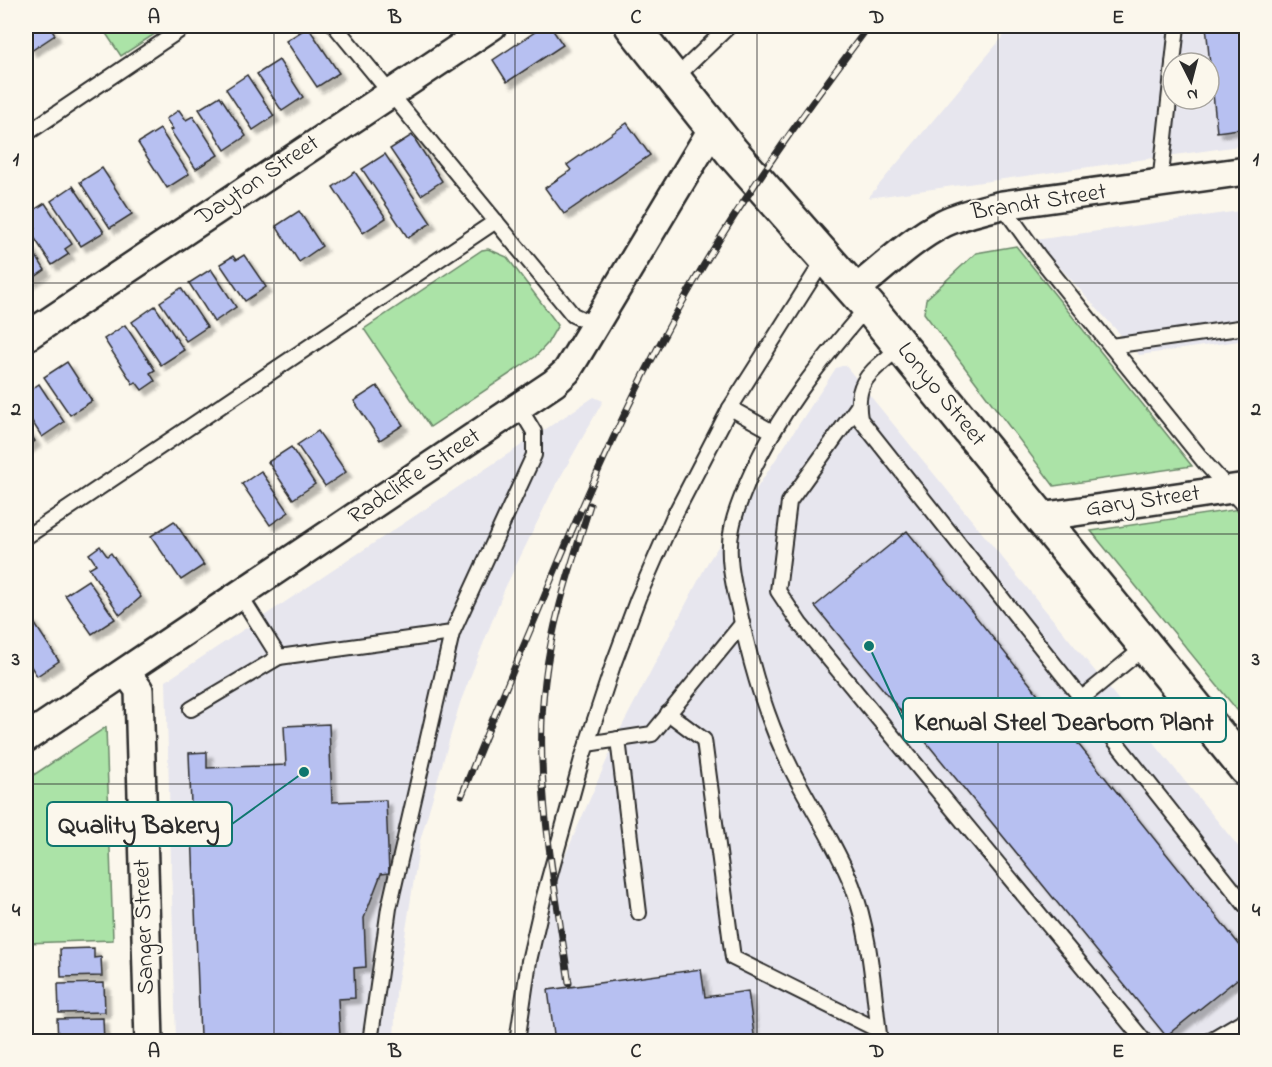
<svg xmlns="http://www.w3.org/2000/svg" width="1272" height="1067" font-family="'Indie Flower',sans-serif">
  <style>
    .built { fill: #e7e6ee; fill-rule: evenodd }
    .green { fill: #abe3a7; stroke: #6b8769; stroke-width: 1.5 }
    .building { fill: #b7c0f1; stroke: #2b2b2b; stroke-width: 1.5; filter: url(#shadow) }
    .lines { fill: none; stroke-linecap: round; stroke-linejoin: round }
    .lane-casing { stroke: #2b2b2b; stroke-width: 18 }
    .street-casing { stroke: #2b2b2b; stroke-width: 32 }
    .secondary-casing { stroke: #2b2b2b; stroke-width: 38 }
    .lane { stroke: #fbf7ec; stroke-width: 14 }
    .street { stroke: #fbf7ec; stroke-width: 27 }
    .secondary { stroke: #fbf7ec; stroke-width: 33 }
    .rail-casing { stroke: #2b2b2b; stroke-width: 7 }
    .rail { stroke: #fbf7ec; stroke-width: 4.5; stroke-dasharray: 14; stroke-linecap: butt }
    .grid { fill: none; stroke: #2b2b2b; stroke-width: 1.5; stroke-opacity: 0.55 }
    .labels { text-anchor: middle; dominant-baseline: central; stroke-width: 4.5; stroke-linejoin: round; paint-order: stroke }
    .street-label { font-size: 24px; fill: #2b2b2b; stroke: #fbf7ec }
    .leader { fill: none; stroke: #0f766e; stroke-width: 2 }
    .callout-dot { fill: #0f766e; stroke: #fbf7ec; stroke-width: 2 }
    .callout { fill: #fbf7ec; stroke: #0f766e; stroke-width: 2 }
    .callout-label { font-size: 26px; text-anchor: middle; font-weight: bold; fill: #2b2b2b }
    .neatline { fill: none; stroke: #2b2b2b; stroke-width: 2 }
    .grid-label { font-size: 20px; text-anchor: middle; font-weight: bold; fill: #2b2b2b }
  </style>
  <defs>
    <filter id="shadow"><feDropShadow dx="5.5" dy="5.5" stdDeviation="1.5" flood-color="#0004"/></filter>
  </defs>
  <rect width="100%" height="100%" fill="#fbf7ec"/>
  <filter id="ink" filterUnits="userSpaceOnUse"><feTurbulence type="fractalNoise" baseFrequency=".0167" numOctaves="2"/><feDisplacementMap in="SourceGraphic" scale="12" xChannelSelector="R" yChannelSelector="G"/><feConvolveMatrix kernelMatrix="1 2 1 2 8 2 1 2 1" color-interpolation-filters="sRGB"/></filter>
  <g filter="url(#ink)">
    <g class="built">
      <path d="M1012 26H1246V145L868 198ZM1173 63H1209V99H1173Z"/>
      <path d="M1246 210V340L1139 355 1035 240Z"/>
      <path d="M845 365 1246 856V1041L510 1042 526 945 620 730 708 562 836 368Z"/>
      <path d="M594 397 603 401 552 492 505 588 460 703 420 841 396 993 394 1041H176L166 681Z"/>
    </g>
    <g class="green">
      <path d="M101 26H167L121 56Z"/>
      <path d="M1016 246 1192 466 1054 486 924 313 926 299 976 253Z"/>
      <path d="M488 249 507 257 558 325 547 344 535 357 430 427 364 329 482 250Z"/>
      <path d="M1246 508V721L1091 531Z"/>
      <path d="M106 727 113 940 26 943V780Z"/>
    </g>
    <g class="building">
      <path d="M26 26H49L55 35 31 51 26 42Z"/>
      <path d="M544 26H550L563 45 507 82 493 60Z"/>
      <path d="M1206 26H1246V128L1217 132Z"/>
      <path d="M308 27 339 73 317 87 286 41Z"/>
      <path d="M279 60 303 97 282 111 257 74Z"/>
      <path d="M247 75 274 116 253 130 226 89Z"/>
      <path d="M220 96 246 136 225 150 199 109Z"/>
      <path d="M179 110 186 120 193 116 218 155 196 169 170 130 173 129 166 119Z"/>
      <path d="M627 123 650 155 564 214 545 188 571 170 567 165Z"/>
      <path d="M160 129 189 174 167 188 138 143Z"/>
      <path d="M412 135 442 181 421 195 390 149Z"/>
      <path d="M385 154 431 223 408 238 362 169Z"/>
      <path d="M102 168 132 214 110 228 80 182Z"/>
      <path d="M355 172 386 218 363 233 333 187Z"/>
      <path d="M73 186 104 232 81 246 51 201Z"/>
      <path d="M45 203 72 244 65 249 69 254 52 265 30 231 35 228 26 215Z"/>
      <path d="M299 211 322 246 299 262 276 226Z"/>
      <path d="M26 240 45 270 26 283Z"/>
      <path d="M244 255 266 287 245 301 220 264 233 256 236 260Z"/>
      <path d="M211 269 236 307 214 322 189 283Z"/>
      <path d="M181 288 207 327 186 341 160 302Z"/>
      <path d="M155 306 184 350 161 365 132 322Z"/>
      <path d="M125 325 155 370 150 373 155 381 142 390 136 382 133 384 104 339Z"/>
      <path d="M67 362 92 401 70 415 44 377Z"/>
      <path d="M39 384 64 422 42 437 26 412V393Z"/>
      <path d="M377 386 403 425 380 440 354 401Z"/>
      <path d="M26 427 35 441 26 448Z"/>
      <path d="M318 431 346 472 325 486 297 445Z"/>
      <path d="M291 447 315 484 293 499 268 462Z"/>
      <path d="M261 471 289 512 270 525 242 484Z"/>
      <path d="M174 521 204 565 181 580 151 536Z"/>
      <path d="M907 531 1246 953V972L1166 1036 815 606Z"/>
      <path d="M100 546 107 556 111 553 141 597 120 615 89 568 96 564 89 554Z"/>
      <path d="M88 580 115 619 92 634 65 595Z"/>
      <path d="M31 618 59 661 37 676 26 659V622Z"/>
      <path d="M329 724 332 802 386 800 389 873 381 874 364 918 366 967 354 968 355 998 338 999 340 1036 327 1037 328 1042H297L296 1034 200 1037 189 753 207 752V768L286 765 284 726Z"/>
      <path d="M94 948V958L101 957 102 976 61 977 60 949Z"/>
      <path d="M701 969 705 997 748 991 755 1042H555L548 990Z"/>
      <path d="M104 983 105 1012 59 1013 58 984Z"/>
      <path d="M103 1018 104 1042H58L57 1019Z"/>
    </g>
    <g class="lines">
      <g class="lane-casing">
        <g id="lane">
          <path d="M335 26 573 315 593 324"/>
          <path d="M1173 63 1177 26"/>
          <path d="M675 78 729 26"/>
          <path d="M26 134 186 26"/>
          <path d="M1160 184 1173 64"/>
          <path d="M1002 205 1040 258 1206 464 1246 508"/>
          <path d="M868 306C821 361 777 414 748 481 742 497 735 511 732 528 726 555 733 583 739 609 750 663 766 719 791 768 811 808 836 844 852 885 871 934 873 990 880 1042"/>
          <path d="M901 346C874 371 853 378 860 419L1246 906"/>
          <path d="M1111 346 1246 327"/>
          <path d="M858 406 789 502 778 591 800 624 1145 1042"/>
          <path d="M730 408 773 432"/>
          <path d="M26 537 496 221"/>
          <path d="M240 595 279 657 452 633"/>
          <path d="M1081 699 1146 646"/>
          <path d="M191 709 279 657"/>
          <path d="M668 713 704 740 733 958 878 1030"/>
          <path d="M618 739 639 913"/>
          <path d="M587 744 652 734 742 624"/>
          <path d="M370 1042 389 908 452 633 534 455V432L519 407"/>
          <path d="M517 1042 529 961 543 900 582 759 613 665 638 598 673 518 730 408 825 258"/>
          <path d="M1207 1042 1246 1019"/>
        </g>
      </g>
      <g class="street-casing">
        <g id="street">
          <path d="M855 290C883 268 912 239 944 223 963 214 982 210 1002 205L1246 171"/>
          <path d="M26 337 492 26"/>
          <path d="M1040 517 1246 487"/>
          <path d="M126 672 139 690 149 1042"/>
          <path d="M26 738 554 383 567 371 575 358 713 128"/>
        </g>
      </g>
      <g class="secondary-casing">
        <path id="secondary" d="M632 26 732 152 868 306 1246 769"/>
      </g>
      <use href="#lane" class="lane"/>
      <use href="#street" class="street"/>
      <use href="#secondary" class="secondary"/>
      <g class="rail-casing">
        <g id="rail">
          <path d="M462 795C485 736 510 678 535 619 584 499 636 380 702 268 752 184 810 104 869 26"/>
          <path d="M569 983C555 886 533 779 545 681 552 620 572 563 590 505"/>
        </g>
      </g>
      <use href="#rail" class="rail"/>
    </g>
  </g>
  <path class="grid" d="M274 26V1042M515 26V1042M757 26V1042M998 26V1042M26 283H1246M26 534H1246M26 784H1246"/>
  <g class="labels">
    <g class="street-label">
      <text transform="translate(258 181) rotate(-34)">Dayton Street</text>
      <text transform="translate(1039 203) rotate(-9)">Brandt Street</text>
      <text transform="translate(941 395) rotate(51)">Lonyo Street</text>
      <text transform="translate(415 477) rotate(-34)">Radcliffe Street</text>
      <text transform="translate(1143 502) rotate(-8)">Gary Street</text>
      <text transform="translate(145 927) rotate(-92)">Sanger Street</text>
    </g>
  </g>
  <path class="leader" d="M869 646L903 720M304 772L232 824"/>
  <g class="callout-dot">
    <circle cx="869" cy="646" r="6"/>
    <circle cx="304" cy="772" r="6"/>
  </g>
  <g class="callout">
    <rect x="903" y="698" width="323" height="44" rx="6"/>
    <rect x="47" y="802" width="185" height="44" rx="6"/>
  </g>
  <g class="callout-label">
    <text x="1064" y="730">Kenwal Steel Dearborn Plant</text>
    <text x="139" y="833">Quality Bakery</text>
  </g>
  <rect width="1272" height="1067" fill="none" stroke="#fbf7ec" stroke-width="66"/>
  <g transform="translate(1191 81) rotate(174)"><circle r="28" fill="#fbf7ec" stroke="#a8a59f" stroke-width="1.5"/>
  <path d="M0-4.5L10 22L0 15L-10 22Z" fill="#2b2b2b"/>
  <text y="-9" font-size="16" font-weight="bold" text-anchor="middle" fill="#2b2b2b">N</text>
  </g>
  <rect x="33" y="33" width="1206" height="1001" class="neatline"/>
  <g class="grid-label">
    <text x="154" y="23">A</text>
    <text x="395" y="23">B</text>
    <text x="636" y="23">C</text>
    <text x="877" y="23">D</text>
    <text x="1118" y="23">E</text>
    <text x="16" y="165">1</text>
    <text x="1256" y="165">1</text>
    <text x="16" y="415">2</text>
    <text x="1256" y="415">2</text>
    <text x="16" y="665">3</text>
    <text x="1256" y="665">3</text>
    <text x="16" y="916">4</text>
    <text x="1256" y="916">4</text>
    <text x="154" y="1057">A</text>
    <text x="395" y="1057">B</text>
    <text x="636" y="1057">C</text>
    <text x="877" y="1057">D</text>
    <text x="1118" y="1057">E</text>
  </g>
</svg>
